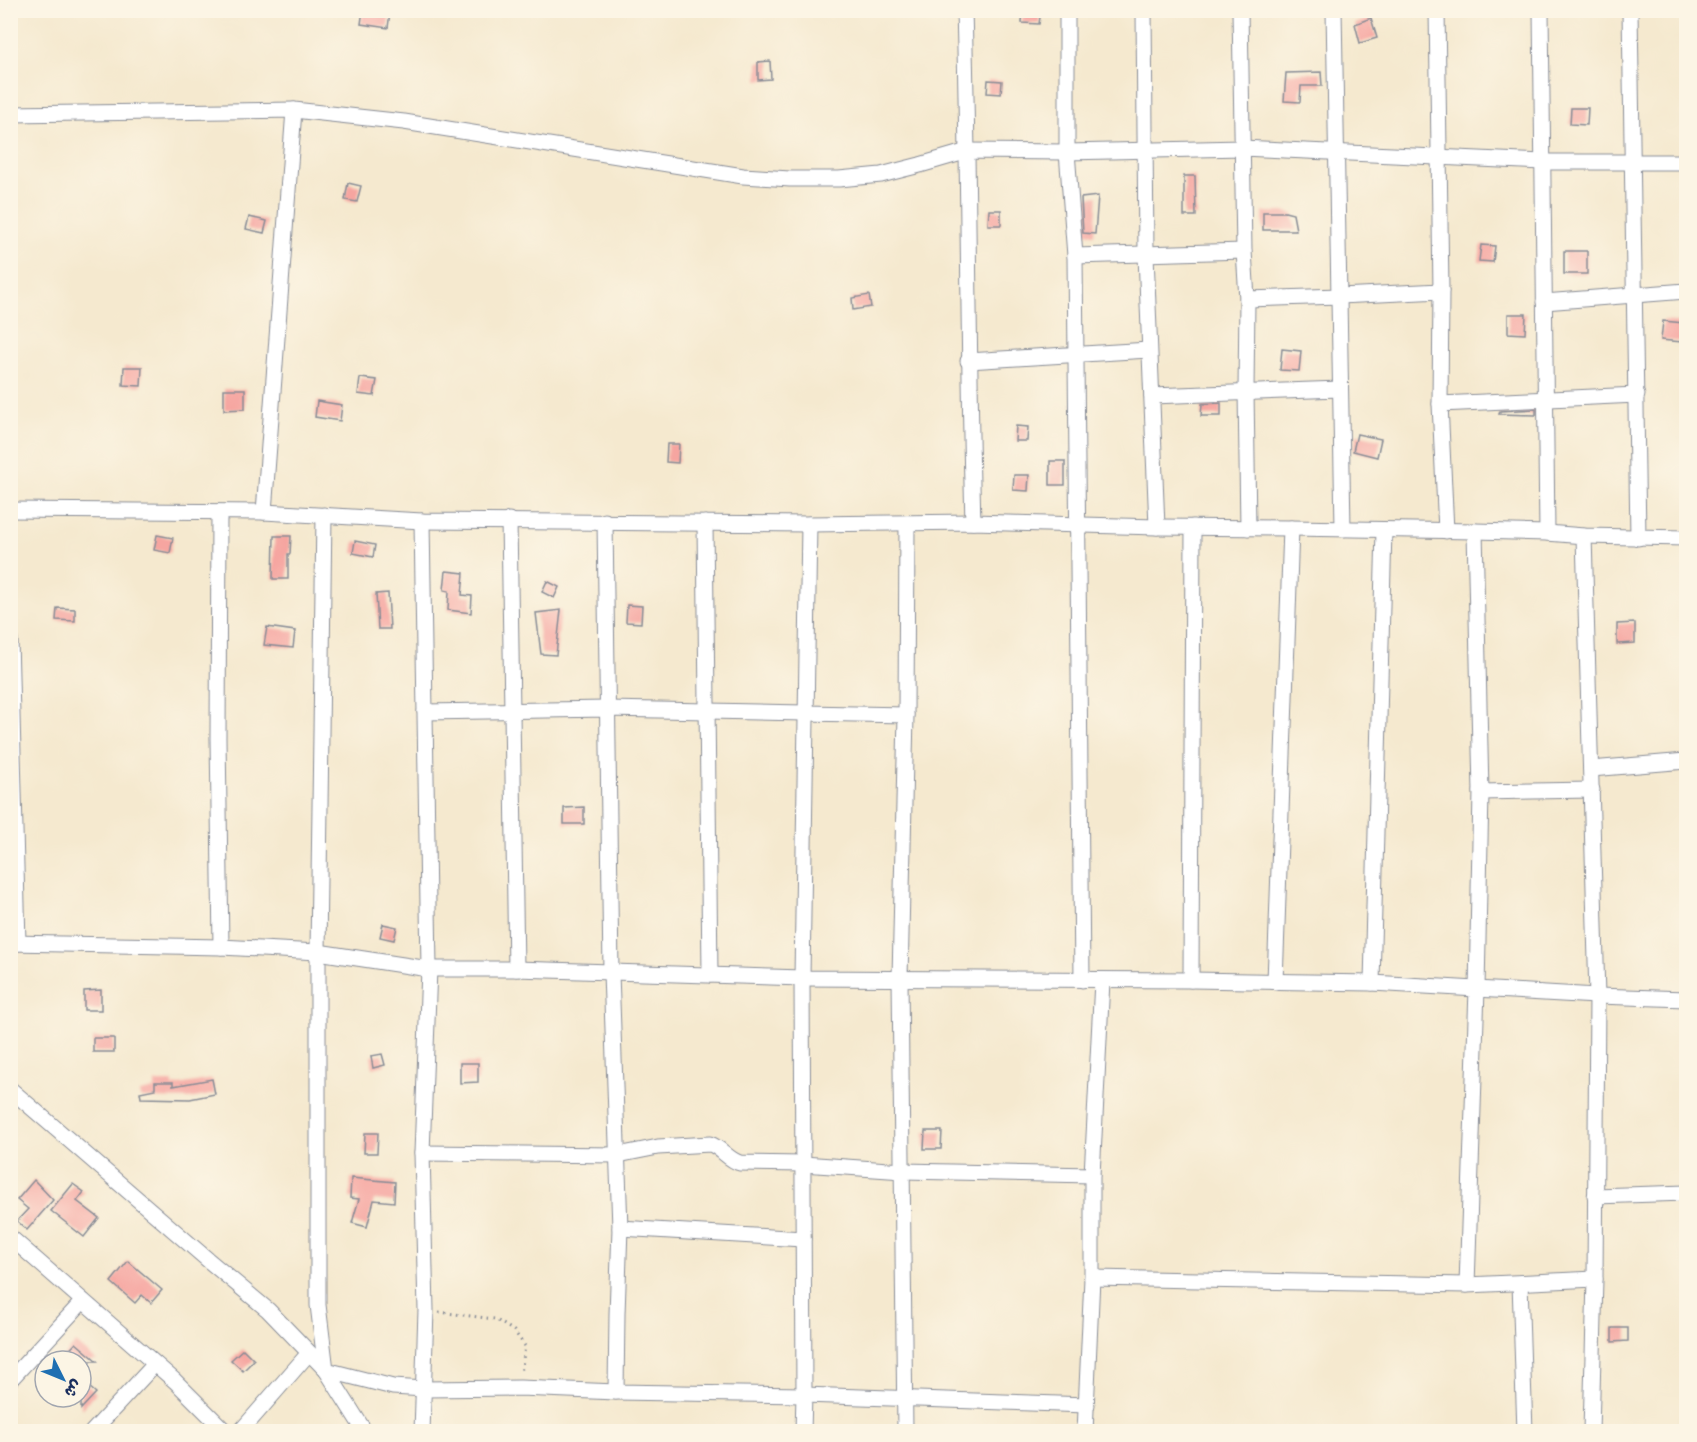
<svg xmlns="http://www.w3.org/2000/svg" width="1697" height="1442" font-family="Kalam,'Playpen Sans Arabic',sans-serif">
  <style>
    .building { fill: #f6a5a0 }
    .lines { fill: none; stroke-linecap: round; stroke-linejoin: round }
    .minor-casing { stroke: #888c96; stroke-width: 17 }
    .path { stroke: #888c96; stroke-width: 3; stroke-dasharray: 1.5 4.5; stroke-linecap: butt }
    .minor { stroke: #fff; stroke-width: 15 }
  </style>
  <rect width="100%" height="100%" fill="#fcf5e5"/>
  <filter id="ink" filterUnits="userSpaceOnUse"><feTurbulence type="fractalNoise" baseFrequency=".0167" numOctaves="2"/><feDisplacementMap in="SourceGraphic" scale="12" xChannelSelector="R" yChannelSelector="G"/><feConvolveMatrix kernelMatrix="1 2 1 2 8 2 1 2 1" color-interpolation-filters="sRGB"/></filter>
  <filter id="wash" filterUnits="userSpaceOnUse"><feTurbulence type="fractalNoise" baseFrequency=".008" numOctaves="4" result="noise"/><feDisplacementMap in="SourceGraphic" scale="24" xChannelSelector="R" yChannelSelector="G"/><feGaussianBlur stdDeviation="1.35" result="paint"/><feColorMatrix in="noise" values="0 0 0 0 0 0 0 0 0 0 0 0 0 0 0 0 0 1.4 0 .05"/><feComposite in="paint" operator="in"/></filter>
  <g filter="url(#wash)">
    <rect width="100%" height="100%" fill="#f5e9cf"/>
    <g id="blocks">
      <g class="building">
        <path d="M363 10 390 12 388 28 361 24Z"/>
        <path d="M1023 10H1041L1039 24 1022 23Z"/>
        <path d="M1371 18 1377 38 1360 43 1355 24Z"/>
        <path d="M770 61 771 79 758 80V62Z"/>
        <path d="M1321 72 1322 86H1301L1300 102 1284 101 1286 73Z"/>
        <path d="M988 80 1002 81 1001 94 987 93Z"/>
        <path d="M1571 108H1588L1587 125 1570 124Z"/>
        <path d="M1184 176H1195L1196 216H1184Z"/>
        <path d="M348 183 361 186 357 202 345 200Z"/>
        <path d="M1098 196 1095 234 1083 233 1081 198Z"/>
        <path d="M989 210H1001V225H988Z"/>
        <path d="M1263 212H1285L1293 214 1296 230H1263Z"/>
        <path d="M249 217 267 221 264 233 246 229Z"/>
        <path d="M1481 245 1495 246 1493 262 1479 261Z"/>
        <rect x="1564" y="251" width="23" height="23"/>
        <path d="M869 295 871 307 853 310 852 298Z"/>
        <path d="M1508 314H1526L1525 334 1508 333Z"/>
        <path d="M1663 321 1684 323 1682 342 1661 340Z"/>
        <path d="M1282 349 1301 351 1299 371 1280 370Z"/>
        <path d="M124 367H142L141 386 123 385Z"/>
        <path d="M360 378 377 380 374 396 358 394Z"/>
        <path d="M224 389H245V409L224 410Z"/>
        <path d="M317 401 342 405 340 421 315 417Z"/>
        <path d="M1221 403V416H1201L1202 404Z"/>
        <path d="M1536 409V415L1499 414 1500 411Z"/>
        <path d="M1016 426 1028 427 1027 441H1015Z"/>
        <path d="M1357 434 1381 439 1377 457 1353 451Z"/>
        <path d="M667 444H679L678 463 666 462Z"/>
        <rect x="1050" y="461" width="15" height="24"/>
        <path d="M1014 475H1029L1028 491 1013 490Z"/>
        <path d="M157 535 173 538 170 553 154 550Z"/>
        <path d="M274 536H291L290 554H288V579H273Z"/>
        <path d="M355 541 375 545 373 557 353 553Z"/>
        <path d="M446 571 464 573 462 595 472 596 471 613 448 610 449 591 444 590Z"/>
        <path d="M547 581 559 587 554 598 542 592Z"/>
        <path d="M388 593 390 629H378L376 594Z"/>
        <path d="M627 605 642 606 641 623 626 622Z"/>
        <path d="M57 608 75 609V621L56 620Z"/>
        <path d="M561 610 556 655 541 654 536 613Z"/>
        <path d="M1635 623V643L1617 644V624Z"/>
        <path d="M267 627 295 631 293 648 264 645Z"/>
        <path d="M584 807V824H564V808Z"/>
        <path d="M383 924 397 927 394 940 380 937Z"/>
        <path d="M101 990V1010H84V991Z"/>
        <rect x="93" y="1038" width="21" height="14"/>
        <path d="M382 1054 385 1065 373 1068 371 1056Z"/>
        <path d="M460 1063H478V1082L460 1083Z"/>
        <path d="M212 1079 215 1094 190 1099 141 1098 140 1092 155 1089V1082H173V1086Z"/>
        <path d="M925 1131H942L941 1149H924Z"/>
        <path d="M365 1133H378L377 1153H364Z"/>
        <path d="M351 1178 395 1182 394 1202 374 1200 367 1227 352 1223 359 1199 350 1198Z"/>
        <path d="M34 1180 53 1200 27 1230 17 1221 28 1209 17 1200Z"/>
        <path d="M73 1184 84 1192 77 1201 99 1218 84 1237 51 1211Z"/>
        <path d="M128 1261 162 1290 151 1303 142 1295 135 1303 111 1282Z"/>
        <path d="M1612 1328H1628V1341L1612 1342Z"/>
        <path d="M76 1343 97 1361H59Z"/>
        <path d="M243 1349 254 1360 243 1371 231 1360Z"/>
        <path d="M81 1380 96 1393 81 1409Z"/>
      </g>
    </g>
  </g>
  <g filter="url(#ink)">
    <use href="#blocks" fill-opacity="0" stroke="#888c96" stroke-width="1.5"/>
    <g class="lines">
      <g class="minor-casing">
        <g id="minor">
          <path d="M964 10C969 181 968 352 973 522"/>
          <path d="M1067 10V152L1075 256 1082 980"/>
          <path d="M1144 10 1146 255 1157 527"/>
          <path d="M1240 10 1244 251 1247 299 1246 391 1248 528"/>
          <path d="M1334 10 1343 529"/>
          <path d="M1437 10 1441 291 1440 404 1446 531"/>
          <path d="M1541 10 1547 533"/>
          <path d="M1630 10 1638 538"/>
          <path d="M10 114 294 110 404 122 743 176 790 179H839L881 175 920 165 968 151 1067 152 1242 148 1542 162H1686"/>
          <path d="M1075 256 1244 251"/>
          <path d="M1247 299 1340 296 1441 291"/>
          <path d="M1544 302 1686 291"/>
          <path d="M968 361 1149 350"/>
          <path d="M1152 396 1340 389"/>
          <path d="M1440 404 1637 395"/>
          <path d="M10 510 264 512 422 521 809 524 973 522 1157 527 1291 528 1475 531 1547 533 1584 536 1686 538"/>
          <path d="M264 512 294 110"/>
          <path d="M219 513 218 738 221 947"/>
          <path d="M324 515 318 952V1305L326 1370 365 1432"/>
          <path d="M509 520 516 969"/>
          <path d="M422 521 429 969 422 1153 426 1310 422 1432"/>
          <path d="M605 521 611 973 620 1228 617 1314 616 1392"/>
          <path d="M705 523 710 975"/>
          <path d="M1584 536 1597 996 1595 1279 1591 1432"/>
          <path d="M10 639 18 943"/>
          <path d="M425 712 607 709 906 715"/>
          <path d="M1591 769 1686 761"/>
          <path d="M1481 792 1592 790"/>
          <path d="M10 943 221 947 318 952 429 969H516L802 978 1191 980 1372 983 1597 996 1686 999"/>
          <path d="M1191 980 1193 527"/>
          <path d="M1275 982 1291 528"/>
          <path d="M1372 983 1384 530"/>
          <path d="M10 1089 208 1260 268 1310 326 1370 393 1387 424 1389 520 1388 616 1392 804 1395 1087 1405"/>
          <path d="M422 1153 618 1155 658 1147 710 1144C722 1148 728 1160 740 1163L803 1164 903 1171 1092 1175"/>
          <path d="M1595 1196 1686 1193"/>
          <path d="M620 1228 803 1239"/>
          <path d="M10 1237 175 1381 226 1432"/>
          <path d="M1092 1278 1467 1285 1595 1279"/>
          <path d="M1520 1283 1525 1432"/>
          <path d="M1467 1285 1477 989 1481 792 1475 531"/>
          <path d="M10 1380 83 1301"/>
          <path d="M92 1432 155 1364"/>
          <path d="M240 1432 309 1353"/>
          <path d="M803 1432 804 1395 802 978 809 524"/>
          <path d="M905 1432 900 978 906 715 907 523"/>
          <path d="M1085 1432 1092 1278V1175L1102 981"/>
        </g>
      </g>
      <path class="path" d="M439 1312 495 1319 514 1331 525 1346 521 1374"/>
      <use href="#minor" class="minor"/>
    </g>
  </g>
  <rect width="1697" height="1442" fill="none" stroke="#fcf5e5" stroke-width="36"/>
  <g transform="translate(63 1379) rotate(133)"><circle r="28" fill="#fcf5e5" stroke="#a2a6af" stroke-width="1.5"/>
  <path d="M0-4.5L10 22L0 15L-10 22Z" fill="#1f6fb2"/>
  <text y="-9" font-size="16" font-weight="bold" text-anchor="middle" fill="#1b2f5e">ش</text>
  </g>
</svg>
